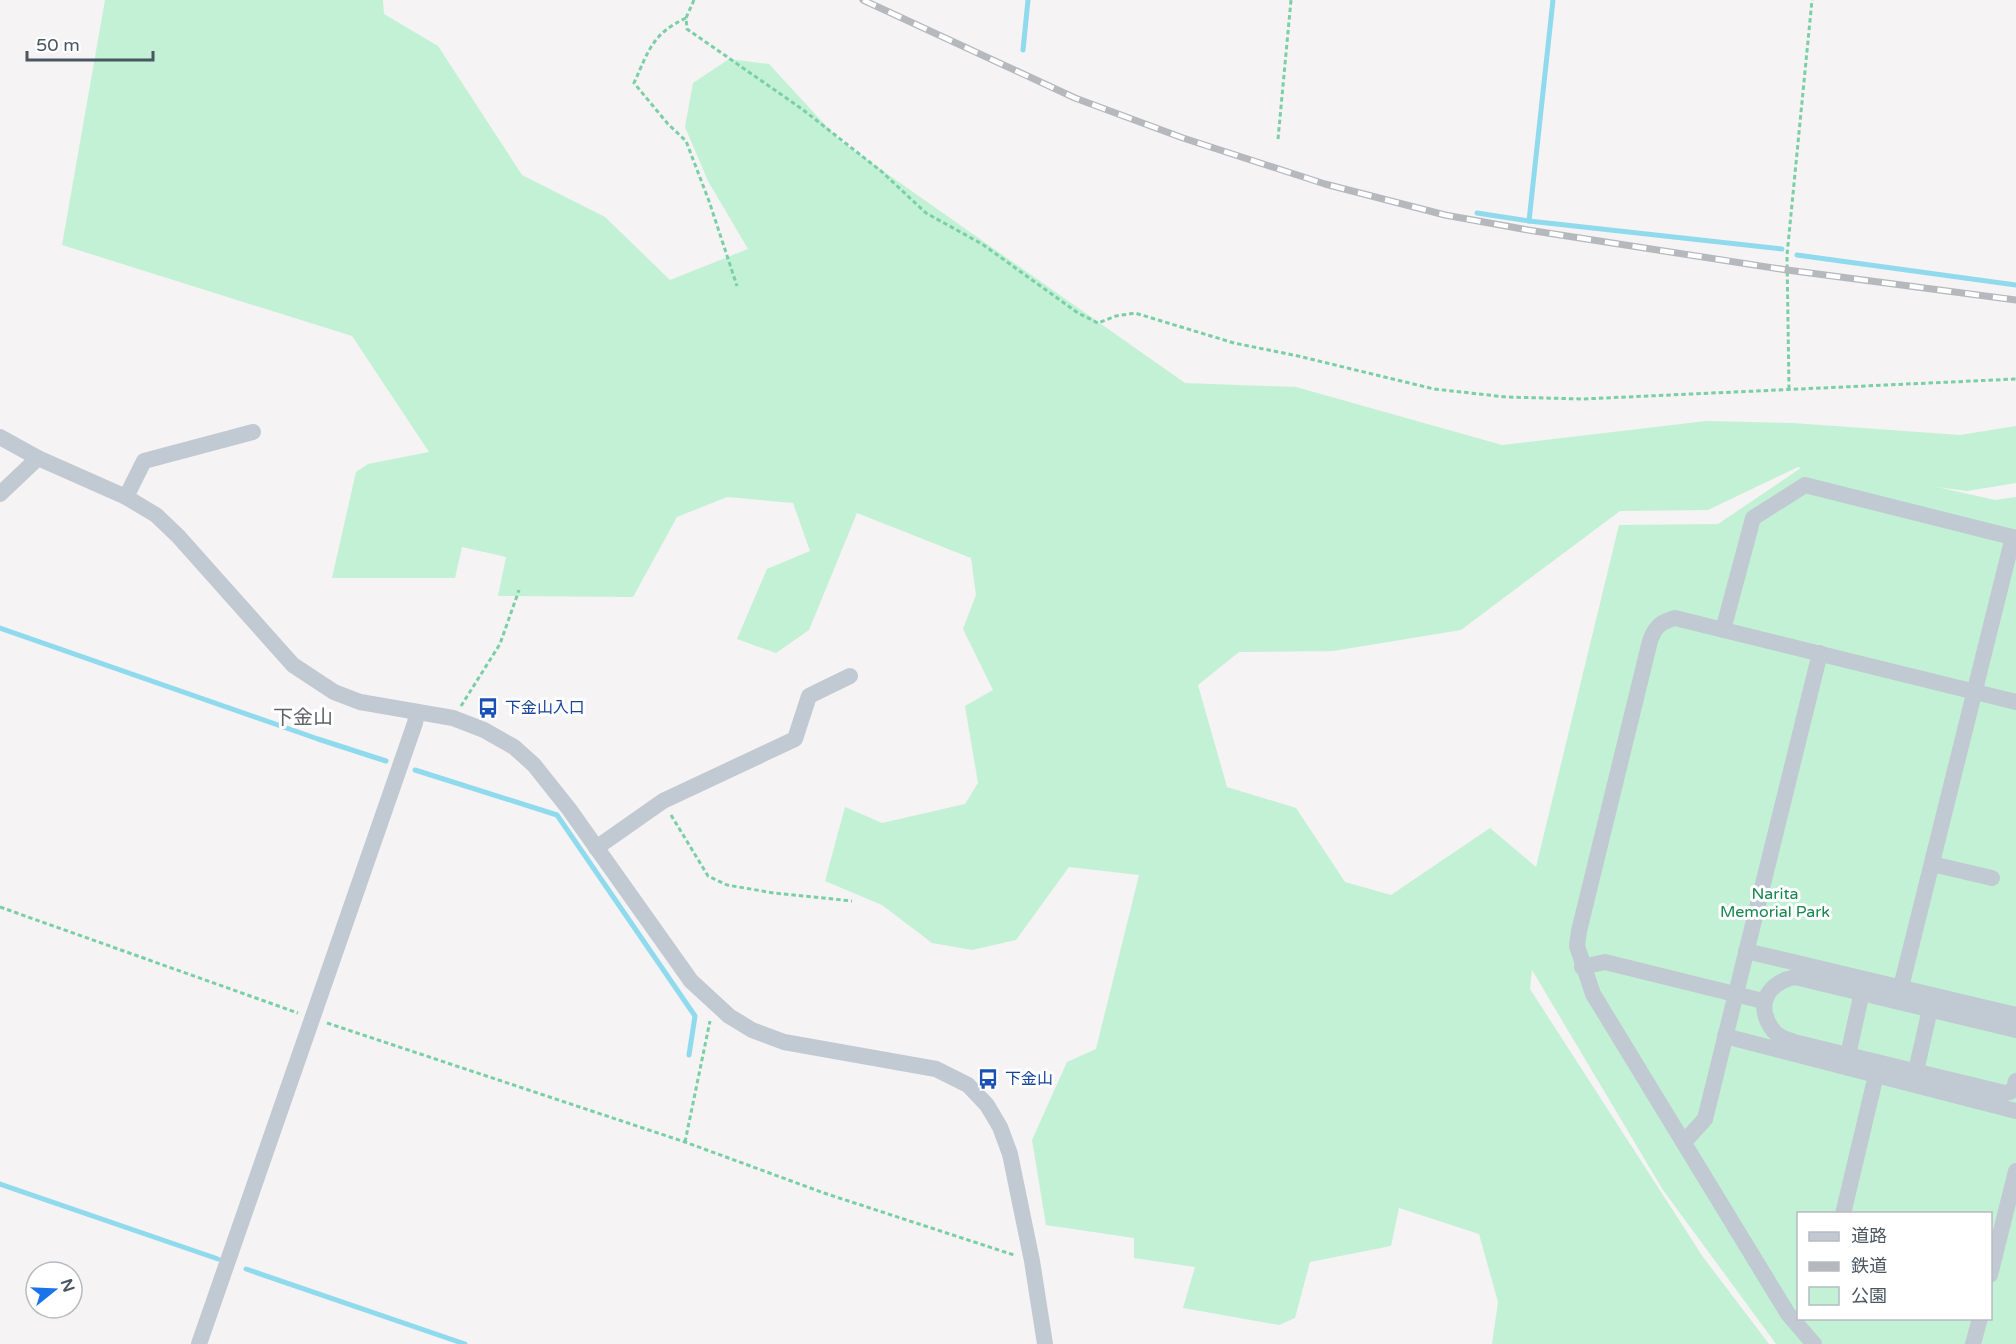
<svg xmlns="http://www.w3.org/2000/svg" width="2016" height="1344" font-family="'Varela Round','Noto Sans JP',sans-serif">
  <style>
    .green { fill: #c3f1d5; fill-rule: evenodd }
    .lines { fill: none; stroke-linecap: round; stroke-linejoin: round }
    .stream { stroke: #90daee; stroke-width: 5 }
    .path { stroke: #7ad0a6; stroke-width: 3; stroke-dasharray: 4.5 3; stroke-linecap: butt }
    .minor { stroke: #c1cad2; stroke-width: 16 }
    .rail-casing { stroke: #b5b8bd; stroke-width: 7 }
    .rail { stroke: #fff; stroke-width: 4.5; stroke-dasharray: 14; stroke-linecap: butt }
    .labels { text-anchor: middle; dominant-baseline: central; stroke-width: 6; stroke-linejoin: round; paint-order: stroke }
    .transit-label { font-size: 16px; fill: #164399; stroke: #fff; text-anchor: start }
    .park-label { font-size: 16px; fill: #17864f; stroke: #fff }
    .quarter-label { font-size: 20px; fill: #5f6368; stroke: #fff }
  </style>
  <rect width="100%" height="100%" fill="#f5f3f3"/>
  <path class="green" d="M105 0H383L384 14 438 46 522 175 605 217 670 280 748 249 708 181 685 127 693 83 729 59 769 64 839 140 1185 383 1296 387 1502 445 1706 421 1793 423 1960 435 2016 426V483L1967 491 1937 487 1995 500 2016 497V1344H1776L1663 1190 1532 970 1530 989 1703 1257 1769 1344H1492L1498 1302 1479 1234 1399 1208 1391 1246 1310 1262 1295 1318 1279 1325 1183 1308 1195 1267 1134 1258V1238L1046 1225 1032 1140 1067 1062 1096 1049 1139 875 1069 867 1016 940 972 950 932 943 882 905 825 881 845 807 882 823 965 804 978 783 965 706 993 690 963 629 976 595 971 558 857 513 809 630 776 653 737 639 767 569 810 551 793 503 727 497 677 517 633 597 498 596 506 557 462 547 455 578H332L356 472 368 464 429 452 352 336 62 245ZM1798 467 1801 468 1718 524 1619 525 1536 867 1490 828 1391 895 1345 882 1296 808 1227 787 1198 685 1239 652 1333 651 1461 630 1620 511 1708 510ZM1798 1214H1990V1318H1798Z"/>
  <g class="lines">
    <g class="stream">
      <path d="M1023 50 1028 0"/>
      <path d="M1477 213 1529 221 1782 249"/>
      <path d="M1529 221 1553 0"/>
      <path d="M1797 255 2016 285"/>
      <path d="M0 628 318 739 386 761"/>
      <path d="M415 770 557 815 695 1016 689 1055"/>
      <path d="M0 1184 218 1259"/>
      <path d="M246 1269 465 1344"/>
    </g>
    <g class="path">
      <path d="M694 0 686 18 687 29 802 109 881 171 926 213 982 244 1078 313 1098 323 1116 316 1135 313 1234 343 1298 356 1434 389 1506 397 1583 399 2016 379"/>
      <path d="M686 18C652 34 649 50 634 83L668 124 686 141 709 201 737 286"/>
      <path d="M1278 139 1291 0"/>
      <path d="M1789 389 1787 255 1812 0"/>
      <path d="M461 706 500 644 519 590"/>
      <path d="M671 815 708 876 727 885 774 893 852 901"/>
      <path d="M0 907 298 1013"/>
      <path d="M327 1023 685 1142 824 1193 1014 1255"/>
      <path d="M685 1142 710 1021"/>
    </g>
    <g class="minor">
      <path d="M0 437 38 458 126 497 156 515 178 536 293 665 334 692 360 702 453 718 484 730 514 747 534 765 569 809 691 981 729 1016 752 1030 784 1042 936 1069 968 1085 987 1105 1000 1127 1010 1154 1032 1261 1045 1344"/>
      <path d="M0 494 38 458"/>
      <path d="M126 497 144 461 253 432"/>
      <path d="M1723 630 1753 518 1805 485 2016 538"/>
      <path d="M596 848 663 801 795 739 809 696 850 676"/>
      <path d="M1932 864 1992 878"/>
      <path d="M1746 951 2016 1015"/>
      <path d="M1582 967 1605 962 1763 1001"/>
      <path d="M1901 987 2013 537"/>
      <path d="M2016 1030 1795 977C1772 982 1757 999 1768 1022 1771 1028 1775 1034 1781 1037 1785 1039 1790 1040 1794 1042L2005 1093 2010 1092 2014 1088 2016 1081"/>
      <path d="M1725 1036 2016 1111"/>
      <path d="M1848 1055 1862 992"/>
      <path d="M1916 1071 1930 1009"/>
      <path d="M1684 1142 1705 1119 1820 653"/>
      <path d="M1843 1214 1876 1075"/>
      <path d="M1990 1275 2016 1171"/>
      <path d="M199 1344 415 723 417 712"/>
      <path d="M1814 1344 1788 1314 1593 994 1577 946 1579 931 1650 641C1655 627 1660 622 1675 618L2016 702"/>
      <path d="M1973 1344 1980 1318"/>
    </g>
    <g class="rail-casing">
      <path id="rail" d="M863 0 1075 98 1183 138 1325 184 1445 215 1528 230 1787 270 2016 300"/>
    </g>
    <use href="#rail" class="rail"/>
  </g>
  <defs>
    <g id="bus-bare" transform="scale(1.62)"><path d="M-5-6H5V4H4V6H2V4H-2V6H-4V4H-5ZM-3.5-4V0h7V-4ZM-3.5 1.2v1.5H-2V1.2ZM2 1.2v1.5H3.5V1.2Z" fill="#1a4fb4" stroke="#fff" stroke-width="2.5" paint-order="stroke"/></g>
  </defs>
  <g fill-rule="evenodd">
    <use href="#bus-bare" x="488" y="708"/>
    <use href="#bus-bare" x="988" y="1079"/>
  </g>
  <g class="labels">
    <g class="transit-label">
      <text x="505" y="708">下金山入口</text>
      <text x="1005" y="1079">下金山</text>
    </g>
    <g class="park-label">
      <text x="1775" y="894">Narita<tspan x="1775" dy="18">Memorial Park</tspan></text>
    </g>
    <g class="quarter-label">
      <text x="303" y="718">下金山</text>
    </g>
  </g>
  <rect x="1797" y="1212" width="195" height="108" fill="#ffffff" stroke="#b7bbc0" stroke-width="1.5"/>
  <rect x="1809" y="1232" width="30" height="9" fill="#c1cad2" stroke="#b7bbc0" stroke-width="1.5"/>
  <text x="1851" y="1242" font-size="18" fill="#4a5661">道路</text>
  <rect x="1809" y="1262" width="30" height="9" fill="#b5b8bd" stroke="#b7bbc0" stroke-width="1.5"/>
  <text x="1851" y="1272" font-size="18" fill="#4a5661">鉄道</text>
  <rect x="1809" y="1287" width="30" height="18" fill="#c3f1d5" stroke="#b7bbc0" stroke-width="1.5"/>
  <text x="1851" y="1302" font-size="18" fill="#4a5661">公園</text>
  <g transform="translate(54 1290) rotate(72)"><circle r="28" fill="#ffffff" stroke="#b7bbc0" stroke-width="1.5"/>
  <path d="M0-4.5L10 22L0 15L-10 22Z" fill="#1a73e8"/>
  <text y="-9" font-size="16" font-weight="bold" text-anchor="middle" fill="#4a5661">N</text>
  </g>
  <path d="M27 51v9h126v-9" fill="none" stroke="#4a5661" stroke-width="3"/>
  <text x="36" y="51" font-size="18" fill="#4a5661" stroke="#ffffff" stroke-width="4.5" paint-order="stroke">50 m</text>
</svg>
